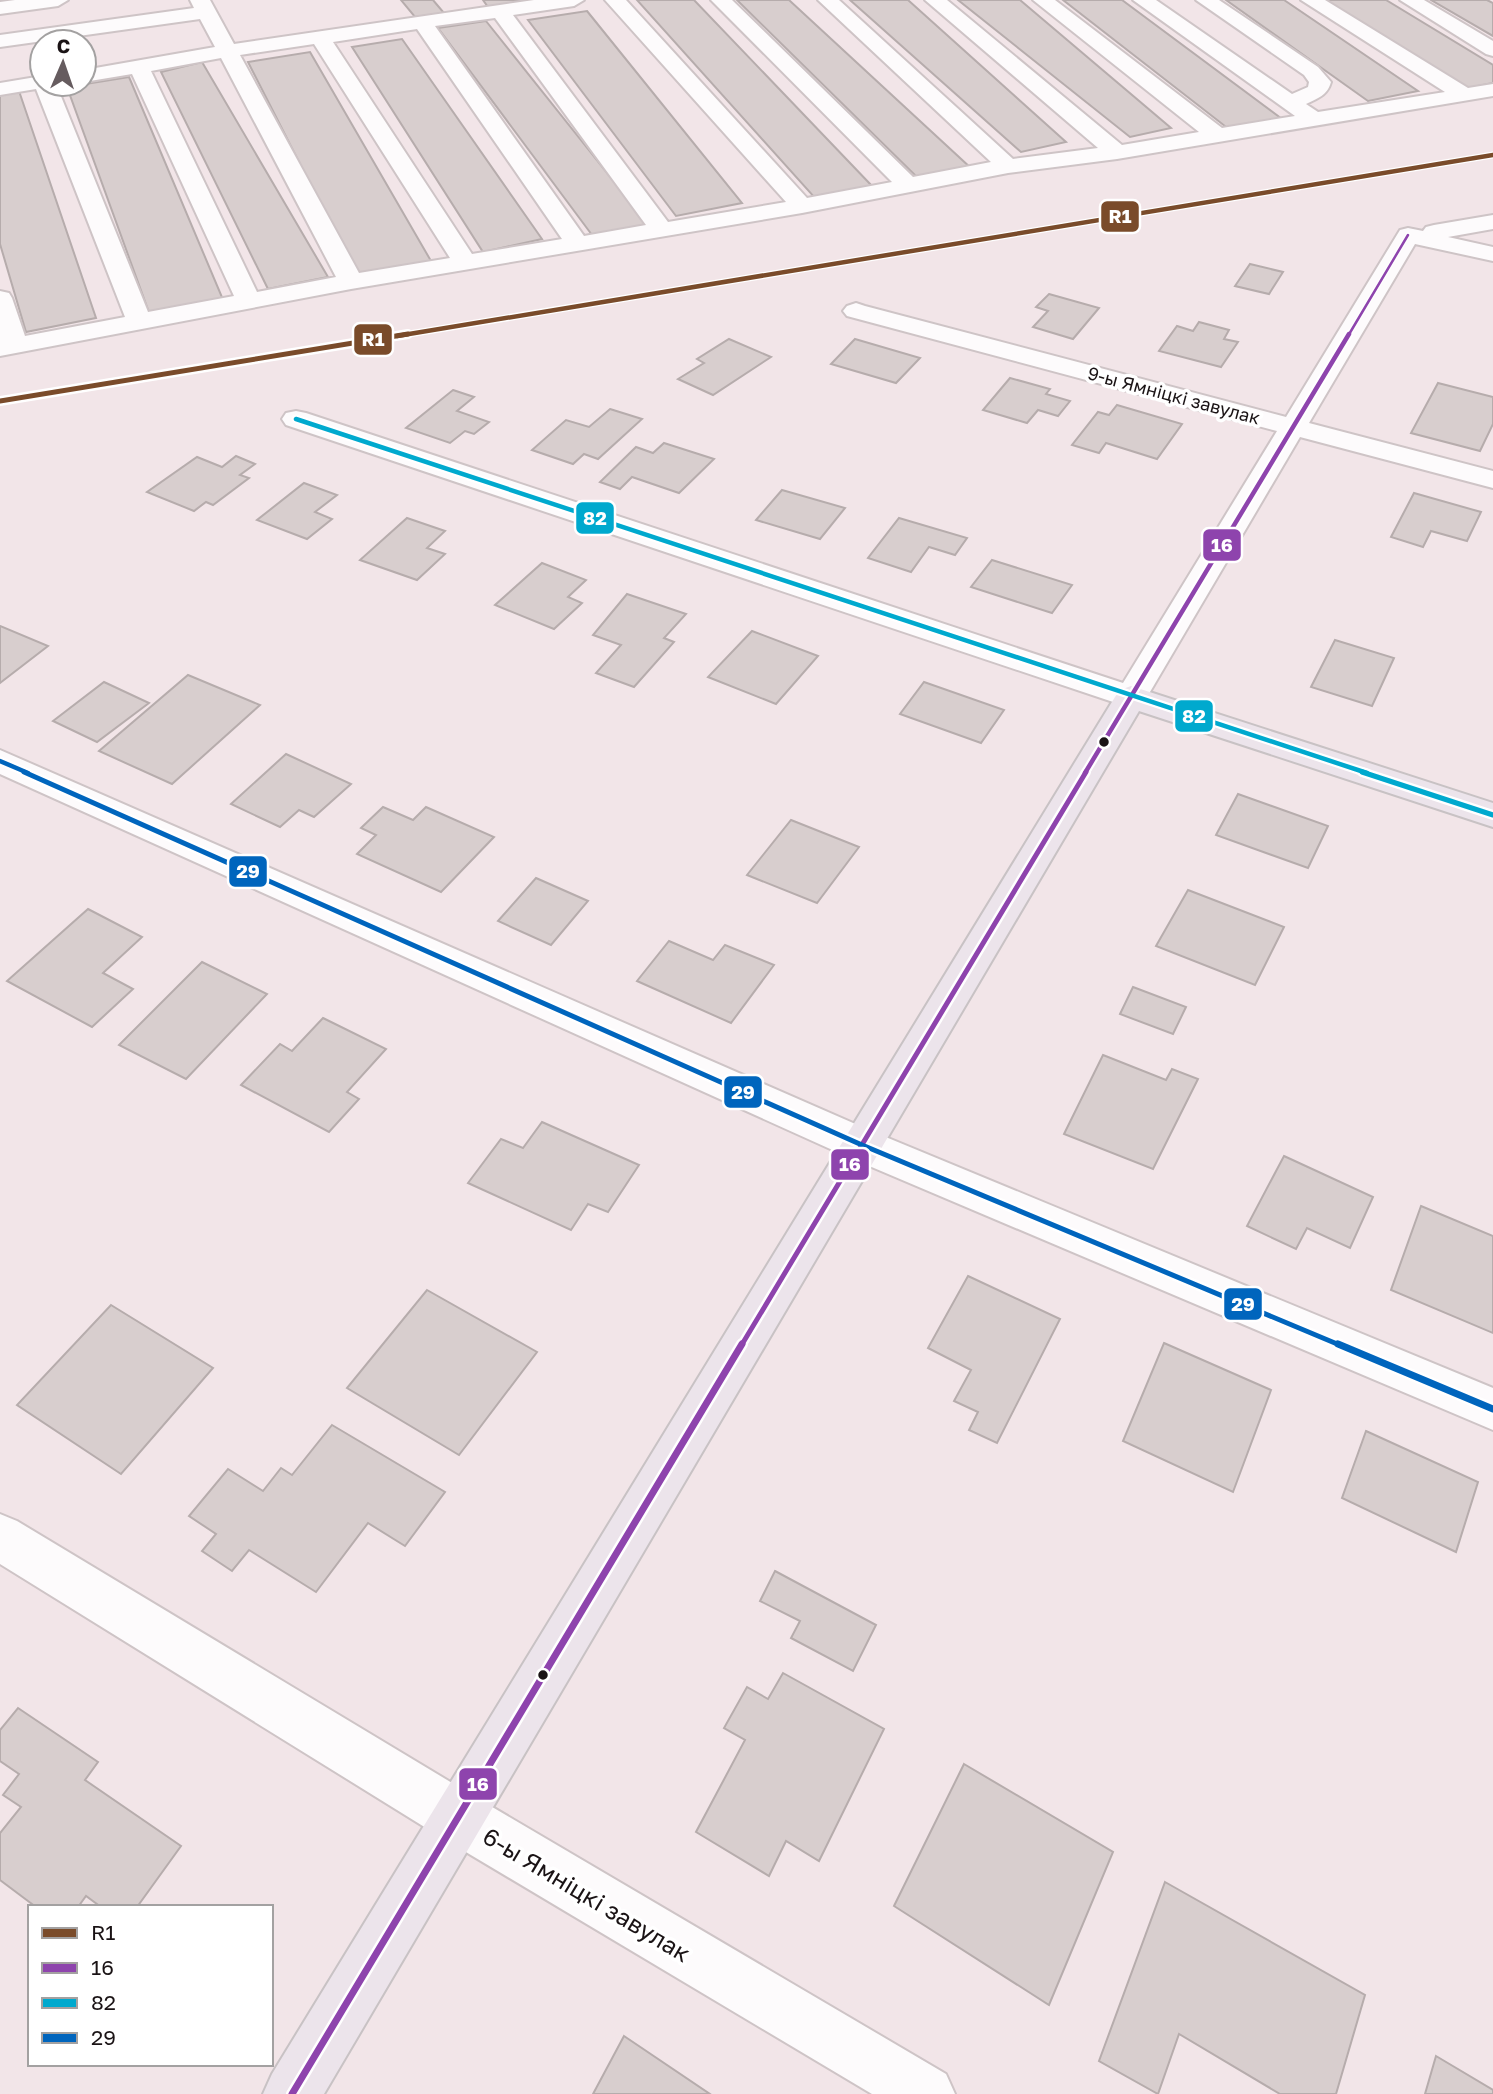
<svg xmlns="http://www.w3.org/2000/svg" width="1493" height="2094" font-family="'Golos Text',sans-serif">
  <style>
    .building { fill: #d8cece; stroke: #b6acac; stroke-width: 2 }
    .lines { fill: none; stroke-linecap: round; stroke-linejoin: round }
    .minor-casing { stroke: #cec4c6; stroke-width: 4 }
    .major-casing { stroke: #c8c2c4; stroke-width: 4 }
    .minor { fill: #fdfbfc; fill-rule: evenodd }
    .major { fill: #ece4eb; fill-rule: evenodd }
    .bus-1-far3-casing { stroke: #fff; stroke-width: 5 }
    .bus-1-far2-casing { stroke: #fff; stroke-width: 9 }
    .bus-1-far1-casing { stroke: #fff; stroke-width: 10 }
    .bus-1-casing { stroke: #fff; stroke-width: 12 }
    .bus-2-far1-casing { stroke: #fff; stroke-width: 9 }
    .bus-2-casing { stroke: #fff; stroke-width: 10 }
    .bus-3-far2-casing { stroke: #fff; stroke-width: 9 }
    .bus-3-far1-casing { stroke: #fff; stroke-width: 10 }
    .bus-3-casing { stroke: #fff; stroke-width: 12 }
    .bus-1-far3 { stroke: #8e44ad; stroke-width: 2.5 }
    .bus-1-far2 { stroke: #8e44ad; stroke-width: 4.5 }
    .bus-1-far1 { stroke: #8e44ad; stroke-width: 5 }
    .bus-1 { stroke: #8e44ad; stroke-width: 7 }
    .bus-2-far1 { stroke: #00a9ce; stroke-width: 4.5 }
    .bus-2 { stroke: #00a9ce; stroke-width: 5 }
    .bus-3-far2 { stroke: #0065bd; stroke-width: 4.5 }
    .bus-3-far1 { stroke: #0065bd; stroke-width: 5 }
    .bus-3 { stroke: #0065bd; stroke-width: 7 }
    .rail-1-far1-casing { stroke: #fff; stroke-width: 7 }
    .rail-1-casing { stroke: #fff; stroke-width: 10 }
    .rail-1-far1 { stroke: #7a4b2a; stroke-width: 4.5 }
    .rail-1 { stroke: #7a4b2a; stroke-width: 5 }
    .bus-dot { fill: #1a1315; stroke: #fff; stroke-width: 2.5 }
    .labels { text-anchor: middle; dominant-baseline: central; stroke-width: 7; stroke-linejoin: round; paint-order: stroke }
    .far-street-label { font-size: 18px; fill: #1a1315; stroke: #fff }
    .near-street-label { font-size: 24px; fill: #1a1315; stroke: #fff }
    .line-badge { stroke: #fff; stroke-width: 2.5 }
    .badge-label { font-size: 19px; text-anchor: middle; font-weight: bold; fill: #fff }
  </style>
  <rect width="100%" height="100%" fill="#f2e5e8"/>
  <g class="building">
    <path d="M401 0H433L444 13 415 17Z"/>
    <path d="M483 0H541L490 10Z"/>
    <path d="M637 0H694L872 186 815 198Z"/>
    <path d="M737 0H789L973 170 921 181Z"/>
    <path d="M850 0H908L1066 142 1021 152Z"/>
    <path d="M958 0H1020L1171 128 1130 137Z"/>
    <path d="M1063 0H1122L1282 119 1230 130Z"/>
    <path d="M1226 0H1284L1418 91 1368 101Z"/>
    <path d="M1323 0H1386L1493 65V83L1463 89Z"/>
    <path d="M1431 0H1487L1493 3V36Z"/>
    <path d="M587 11 742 203 676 216 528 20Z"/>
    <path d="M486 21 651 228 595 239 438 28Z"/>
    <path d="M402 39 542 239 483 252 352 47Z"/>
    <path d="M310 52 431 261 356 274 248 62Z"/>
    <path d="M202 62 328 277 268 289 161 72Z"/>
    <path d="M129 77 224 302 151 318 67 87Z"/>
    <path d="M19 91 96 318 26 332 0 244V94Z"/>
    <path d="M1250 264 1283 272 1269 294 1235 286Z"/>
    <path d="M1049 294 1099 308 1073 339 1033 327 1048 311 1036 307Z"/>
    <path d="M1199 322 1229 330 1224 339 1238 342 1221 367 1159 351 1177 326 1193 331Z"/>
    <path d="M729 339 771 357 713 395 678 379 704 363 697 359Z"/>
    <path d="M855 339 920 358 896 383 831 364Z"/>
    <path d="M1010 378 1050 389 1046 394 1070 401 1058 416 1038 410 1027 423 983 410Z"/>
    <path d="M1438 383 1493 397V424L1480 451 1411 433Z"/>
    <path d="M453 390 474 397 457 411 489 422 474 434 465 431 450 443 406 428Z"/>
    <path d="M1117 405 1182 424 1157 459 1106 443 1099 453 1072 445 1098 412 1109 415Z"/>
    <path d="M610 409 642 419 598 459 584 454 573 464 532 450 566 420 589 427Z"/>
    <path d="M664 443 714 459 679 493 632 477 620 489 600 482 636 447 653 453Z"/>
    <path d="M236 456 255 464 240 475 249 478 213 505 206 502 194 511 147 492 197 457 222 467Z"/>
    <path d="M304 483 337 495 315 512 332 519 307 539 257 520Z"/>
    <path d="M782 490 845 508 820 539 756 520Z"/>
    <path d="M1414 493 1481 512 1467 541 1431 531 1423 547 1391 537Z"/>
    <path d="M407 518 445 531 427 548 445 554 417 580 360 560Z"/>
    <path d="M899 518 967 538 955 555 929 547 911 572 868 558Z"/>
    <path d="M992 560 1072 585 1052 613 971 587Z"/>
    <path d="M542 563 586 580 568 597 582 603 554 629 495 605Z"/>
    <path d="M627 594 686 614 664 638 674 642 634 687 596 673 621 645 593 635Z"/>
    <path d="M0 626 48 646 0 683Z"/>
    <path d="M752 631 818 656 776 704 708 677Z"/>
    <path d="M1335 640 1394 658 1372 706 1311 687Z"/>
    <path d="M188 675 260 705 172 784 99 751Z"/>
    <path d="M104 682 149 703 97 742 53 721Z"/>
    <path d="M924 682 1004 710 981 743 900 714Z"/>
    <path d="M286 754 351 784 314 817 299 810 280 827 231 804Z"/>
    <path d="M1238 794 1328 826 1308 868 1216 835Z"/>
    <path d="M383 807 413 820 426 807 494 837 441 892 357 854 376 835 361 828Z"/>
    <path d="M791 820 859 847 817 903 747 875Z"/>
    <path d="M536 878 588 901 551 945 498 921Z"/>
    <path d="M1188 890 1284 927 1255 985 1156 946Z"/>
    <path d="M88 909 142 937 103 973 133 989 92 1027 7 981Z"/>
    <path d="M669 941 713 960 725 945 774 965 731 1023 637 981Z"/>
    <path d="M202 962 267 994 186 1079 119 1045Z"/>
    <path d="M1133 987 1186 1007 1173 1034 1120 1014Z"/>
    <path d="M323 1018 386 1049 347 1092 359 1099 329 1132 241 1085 280 1044 292 1051Z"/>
    <path d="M1103 1055 1166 1080 1172 1069 1198 1079 1153 1169 1064 1134Z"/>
    <path d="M542 1122 639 1165 608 1212 588 1204 571 1230 468 1183 501 1139 523 1148Z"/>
    <path d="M1284 1156 1373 1197 1350 1248 1307 1228 1296 1249 1247 1226Z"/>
    <path d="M1421 1206 1493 1236V1333L1391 1290Z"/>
    <path d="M968 1276 1060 1319 997 1443 969 1430 978 1412 954 1401 971 1370 928 1348Z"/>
    <path d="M427 1290 537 1352 459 1455 347 1388Z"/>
    <path d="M111 1305 213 1368 121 1474 17 1405Z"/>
    <path d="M1164 1343 1271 1390 1233 1492 1123 1441Z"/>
    <path d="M332 1425 445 1492 405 1546 368 1523 316 1592 249 1550 232 1571 202 1551 216 1534 189 1516 228 1469 263 1491 281 1468 292 1475Z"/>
    <path d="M1366 1431 1478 1482 1456 1552 1342 1498Z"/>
    <path d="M775 1571 876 1625 853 1671 791 1638 800 1621 760 1601Z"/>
    <path d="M783 1673 884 1729 819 1861 786 1841 769 1876 696 1832 745 1740 724 1728 747 1687 768 1699Z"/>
    <path d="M18 1708 98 1762 85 1780 181 1846 137 1907H101L86 1896 78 1907H36L0 1880V1833L21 1807 3 1795 19 1774 0 1761V1730Z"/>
    <path d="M964 1764 1113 1852 1049 2005 894 1906Z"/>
    <path d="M1165 1882 1365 1995 1336 2094H1280L1179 2034 1158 2094 1099 2061Z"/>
    <path d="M624 2036 710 2094H593Z"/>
    <path d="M1436 2056 1493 2090V2094H1425Z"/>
  </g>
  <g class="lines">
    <g class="minor-casing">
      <g id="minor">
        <path d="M15 0H68L58 6 0 14V2Z"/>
        <path d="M190 0H210L234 44 534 0H584L574 6 513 15 668 222 786 202 605 0H626L807 198 892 182 711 0H732L913 177 991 162 818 0H839L1013 159 1098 148 925 0H947L1122 145 1199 132 1033 0H1055L1222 128 1295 116 1133 0H1156L1292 94 1308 87 1309 82 1304 75 1196 0H1219L1318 67 1331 82C1327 96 1318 98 1306 104L1318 112 1445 92 1301 0H1325L1468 88 1493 84V96L1117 159 1008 173 802 213 351 289 0 356V291L9 293 12 298 25 336 125 317 36 89 0 95V83L42 76V84H56L148 312 234 296 132 74 84 82V70L215 47 200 19 0 47V35L194 8ZM495 18 646 225 584 236 435 26ZM417 29 562 239 472 254 333 42ZM314 44 450 258 359 273 240 55ZM221 58 336 277 257 292 151 71Z"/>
        <path d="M1400 0H1424L1493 41V56L1486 54Z"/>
        <path d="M1493 215V229L1448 237 1493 247V261L1415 244 1309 423 1493 471V488L1300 437 1147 697 1142 704 1131 708 286 425 282 419 286 413 296 411 306 413 1123 683 1277 431 847 316 843 311 847 306 856 303 865 306 1286 417 1400 230 1408 228 1423 231 1426 227 1434 225Z"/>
        <path d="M0 750 876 1133 1493 1388V1430L848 1157 0 774Z"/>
        <path d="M0 1514 17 1521 477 1798 946 2074 955 2094H872L439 1836 0 1564Z"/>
      </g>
    </g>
    <g class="major-casing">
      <path id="major" d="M1131 686 1493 803V827L1139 711 324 2094H263L272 2074 1115 697 1120 690Z"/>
    </g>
    <use href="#minor" class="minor"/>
    <use href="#major" class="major"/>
    <g class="bus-1-far3-casing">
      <path id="bus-1-far3" d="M1348 336 1408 235"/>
    </g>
    <g class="bus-1-far2-casing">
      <path id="bus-1-far2" d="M1085 773 1349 334"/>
    </g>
    <g class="bus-1-far1-casing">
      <path id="bus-1-far1" d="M741 1346 1086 772"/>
    </g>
    <g class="bus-1-casing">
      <path id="bus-1" d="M292 2094 742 1344"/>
    </g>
    <g class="bus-2-far1-casing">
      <path id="bus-2-far1" d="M296 419 1367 773"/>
    </g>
    <g class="bus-2-casing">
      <path id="bus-2" d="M1362 772 1493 815"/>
    </g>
    <g class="bus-3-far2-casing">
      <path id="bus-3-far2" d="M0 761 28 773"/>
    </g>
    <g class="bus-3-far1-casing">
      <path id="bus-3-far1" d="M24 772 862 1145 1342 1346"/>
    </g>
    <g class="bus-3-casing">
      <path id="bus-3" d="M1338 1344 1493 1409"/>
    </g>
    <use href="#bus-1-far3" class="bus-1-far3"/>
    <use href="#bus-1-far2" class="bus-1-far2"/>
    <use href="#bus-1-far1" class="bus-1-far1"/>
    <use href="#bus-1" class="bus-1"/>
    <use href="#bus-2-far1" class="bus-2-far1"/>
    <use href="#bus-2" class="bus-2"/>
    <use href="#bus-3-far2" class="bus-3-far2"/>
    <use href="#bus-3-far1" class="bus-3-far1"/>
    <use href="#bus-3" class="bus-3"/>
    <g class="rail-1-far1-casing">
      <path id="rail-1-far1" d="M397 336 1493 155"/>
    </g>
    <g class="rail-1-casing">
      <path id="rail-1" d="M0 401 408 334"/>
    </g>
    <use href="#rail-1-far1" class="rail-1-far1"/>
    <use href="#rail-1" class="rail-1"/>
  </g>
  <g class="bus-dot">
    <circle cx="1104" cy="742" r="6"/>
    <circle cx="543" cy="1675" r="6"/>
  </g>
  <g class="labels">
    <g class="far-street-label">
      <text transform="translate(1174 395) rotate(15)">9-ы Ямніцкі завулак</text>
    </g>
    <g class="near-street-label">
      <text transform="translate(587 1894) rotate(31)">6-ы Ямніцкі завулак</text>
    </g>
  </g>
  <g class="line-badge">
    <rect x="1100" y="200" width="40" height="33" rx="7" fill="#7a4b2a"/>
    <rect x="353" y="323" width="40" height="33" rx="7" fill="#7a4b2a"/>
    <rect x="575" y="501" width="40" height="34" rx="7" fill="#00a9ce"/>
    <rect x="1202" y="528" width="40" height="34" rx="7" fill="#8e44ad"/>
    <rect x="1174" y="699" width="40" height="34" rx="7" fill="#00a9ce"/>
    <rect x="228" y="855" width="40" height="33" rx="7" fill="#0065bd"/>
    <rect x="723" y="1075" width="40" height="34" rx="7" fill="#0065bd"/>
    <rect x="830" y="1148" width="40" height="33" rx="7" fill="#8e44ad"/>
    <rect x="1223" y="1287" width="40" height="34" rx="7" fill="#0065bd"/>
    <rect x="458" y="1767" width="40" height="34" rx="7" fill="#8e44ad"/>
  </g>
  <g class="badge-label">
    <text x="1120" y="223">R1</text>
    <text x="373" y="346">R1</text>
    <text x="595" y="525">82</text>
    <text x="1222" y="552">16</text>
    <text x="1194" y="723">82</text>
    <text x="248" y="878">29</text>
    <text x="743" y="1099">29</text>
    <text x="850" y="1171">16</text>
    <text x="1243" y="1311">29</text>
    <text x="478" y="1791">16</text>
  </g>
  <rect x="28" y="1905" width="245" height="161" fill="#ffffff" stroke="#a3a1a1" stroke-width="2"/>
  <rect x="42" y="1928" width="35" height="10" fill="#7a4b2a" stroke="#a3a1a1" stroke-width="2"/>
  <text x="91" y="1940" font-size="21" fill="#1a1315">R1</text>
  <rect x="42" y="1963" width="35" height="10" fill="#8e44ad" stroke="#a3a1a1" stroke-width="2"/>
  <text x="91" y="1975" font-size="21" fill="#1a1315">16</text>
  <rect x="42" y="1998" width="35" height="10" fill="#00a9ce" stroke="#a3a1a1" stroke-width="2"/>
  <text x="91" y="2010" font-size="21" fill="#1a1315">82</text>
  <rect x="42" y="2033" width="35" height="10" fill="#0065bd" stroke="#a3a1a1" stroke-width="2"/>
  <text x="91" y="2045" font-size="21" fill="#1a1315">29</text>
  <g transform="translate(63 63) rotate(2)"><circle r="33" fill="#ffffff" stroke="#a3a1a1" stroke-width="2"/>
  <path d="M0-5L12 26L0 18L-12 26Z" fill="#665c5f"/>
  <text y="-10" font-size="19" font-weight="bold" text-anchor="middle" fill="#1a1315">С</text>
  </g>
</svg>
